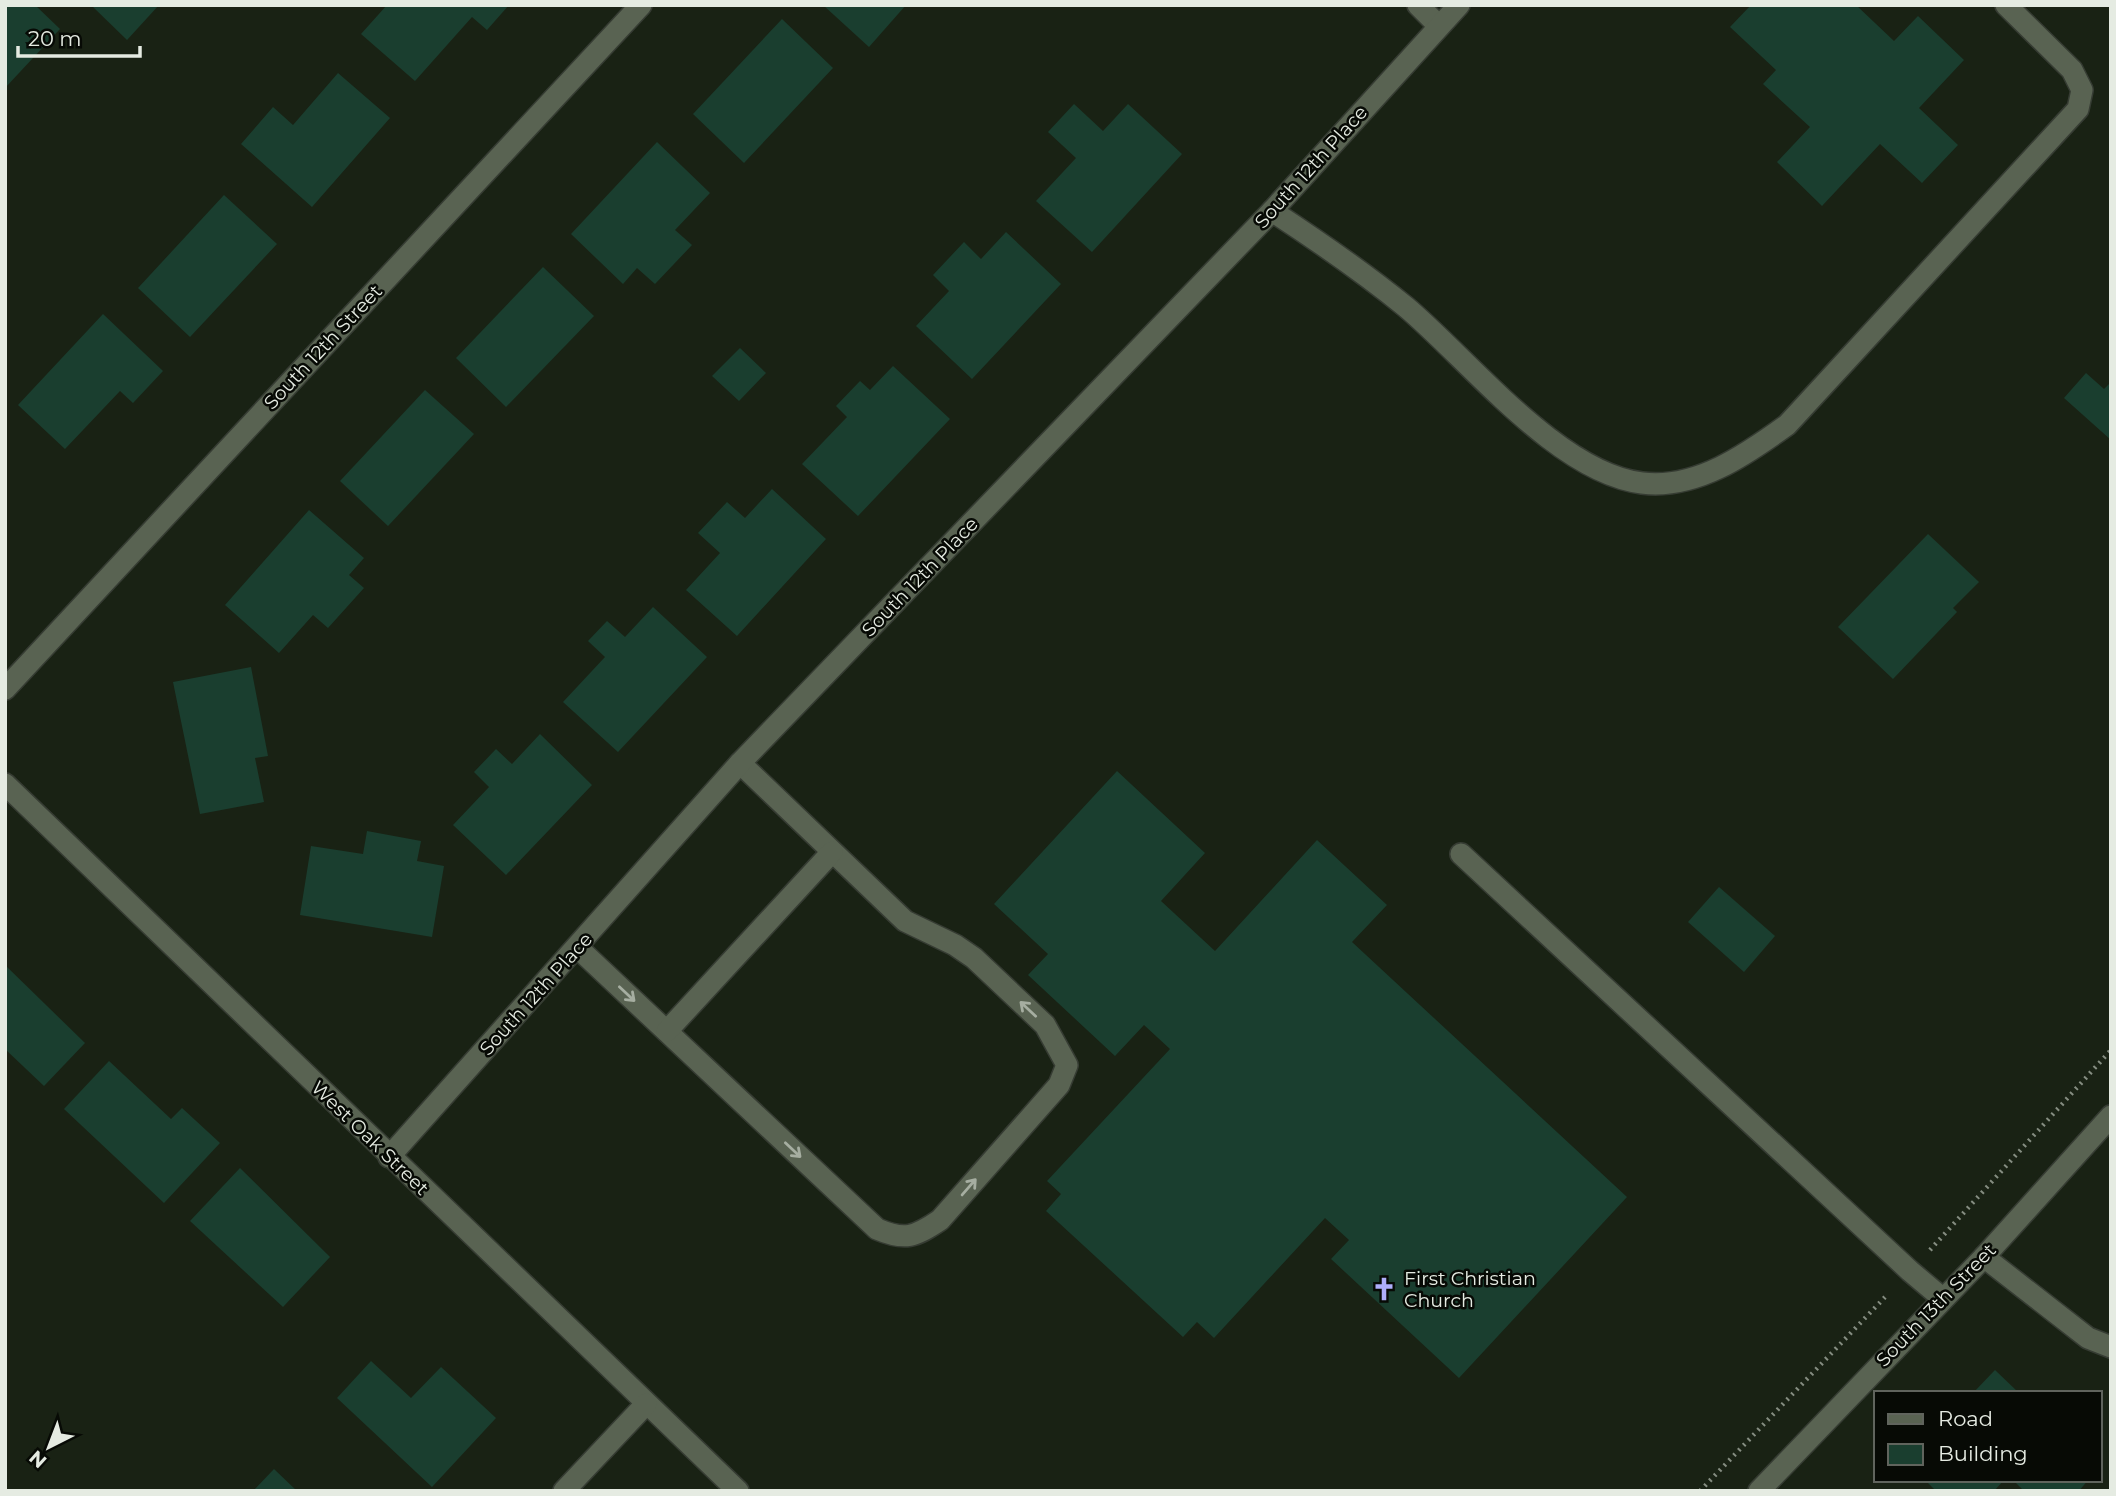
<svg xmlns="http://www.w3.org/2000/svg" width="2116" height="1496" font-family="Montserrat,sans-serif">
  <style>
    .building { fill: #1a3e2f }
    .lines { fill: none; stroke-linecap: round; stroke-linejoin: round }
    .minor-casing { stroke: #363c33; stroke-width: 24 }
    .path { stroke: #858d81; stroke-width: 4.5; stroke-dasharray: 2 5; stroke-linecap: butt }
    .minor { stroke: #596352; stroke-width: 21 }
    .oneway { stroke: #a6aea1 }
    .labels { text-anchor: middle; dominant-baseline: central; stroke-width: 5; stroke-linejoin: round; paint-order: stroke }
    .street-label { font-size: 19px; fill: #e5ebe2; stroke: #070a05 }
    .poi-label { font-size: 19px; fill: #e5ebe2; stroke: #070a05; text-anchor: start }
  </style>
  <rect width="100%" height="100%" fill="#192214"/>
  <g class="building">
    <path d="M5 5H35L60 29 5 88Z"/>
    <path d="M91 5H159L127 40Z"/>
    <path d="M387 5H509L487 30 472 17 415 81 361 34Z"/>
    <path d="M823 5H906L869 47Z"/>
    <path d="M1751 5H1856L1894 41 1918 16 1964 60 1919 108 1958 145 1922 183 1880 144 1822 206 1777 162 1810 127 1763 84 1776 70 1730 27Z"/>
    <path d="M782 19 833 68 744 163 693 114Z"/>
    <path d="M338 73 390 118 312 207 241 144 273 107 293 125Z"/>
    <path d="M1074 104 1103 131 1128 104 1182 154 1092 252 1036 201 1076 158 1048 132Z"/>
    <path d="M657 142 710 193 675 230 692 245 655 284 637 268 623 284 571 234Z"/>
    <path d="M224 195 277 244 190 337 138 288Z"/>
    <path d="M1006 232 1061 284 972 379 916 326 949 291 933 275 964 242 981 259Z"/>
    <path d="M543 267 594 316 506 407 456 358Z"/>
    <path d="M103 314 163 371 133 403 120 391 65 449 18 405Z"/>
    <path d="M740 348 766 373 739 401 712 376Z"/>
    <path d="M893 366 950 419 858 516 802 464 847 417 836 406 860 381 870 390Z"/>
    <path d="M2086 373 2104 389 2111 382V440L2064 398Z"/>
    <path d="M425 390 474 434 388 526 340 481Z"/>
    <path d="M772 489 826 539 737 636 686 590 720 553 698 533 727 502 745 518Z"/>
    <path d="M309 510 364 558 349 575 364 588 328 628 313 615 279 653 225 605Z"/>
    <path d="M1928 534 1979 582 1953 608 1957 612 1893 679 1838 627Z"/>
    <path d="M653 607 707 657 618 752 563 702 605 657 588 641 607 621 625 637Z"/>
    <path d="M251 667 268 756 255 758 264 802 200 814 173 682Z"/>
    <path d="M540 734 592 785 506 875 453 825 489 787 474 772 496 749 512 764Z"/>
    <path d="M1117 771 1205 853 1161 901 1215 951 1317 840 1387 905 1352 942 1627 1197 1459 1378 1331 1259 1349 1240 1325 1218 1214 1338 1197 1322 1183 1337 1046 1211 1061 1194 1047 1181 1170 1049 1144 1025 1115 1056 1028 975 1048 954 994 904Z"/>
    <path d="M367 831 421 841 417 861 444 866 432 937 300 915 311 846 363 854Z"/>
    <path d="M1719 887 1775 936 1744 972 1688 922Z"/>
    <path d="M5 965 85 1043 44 1086 5 1049Z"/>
    <path d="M109 1061 171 1119 182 1108 220 1143 164 1203 64 1109Z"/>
    <path d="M240 1168 330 1257 283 1307 190 1221Z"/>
    <path d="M371 1361 411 1398 441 1367 496 1418 432 1487 337 1398Z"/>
    <path d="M1995 1370 2019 1393H1973Z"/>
    <path d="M274 1469 297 1491H253Z"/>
    <path d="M1925 1480H2004L1994 1491H1936Z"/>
    <path d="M2013 1480H2088L2079 1491H2024Z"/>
  </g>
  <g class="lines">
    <g class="minor-casing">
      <g id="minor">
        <path d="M1418 5 1439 26"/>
        <path d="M1272 211C1318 241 1363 272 1406 307 1469 360 1558 473 1642 483 1696 490 1747 454 1787 425L2078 109 2082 90 2072 70 2006 5"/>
        <path d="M5 689 641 5"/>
        <path d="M5 784 738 1491"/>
        <path d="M1461 854 1910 1271 1942 1298"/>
        <path d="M578 948 877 1229C905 1241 915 1237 940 1220L1059 1085 1067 1065 1045 1025 974 958 955 945 905 921 740 763"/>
        <path d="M667 1031 832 852"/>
        <path d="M389 1157 740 763 1272 211 1459 5"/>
        <path d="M1984 1257 2088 1338 2111 1347"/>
        <path d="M564 1491 646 1404"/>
        <path d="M1759 1491 1984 1257 2111 1116"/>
      </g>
    </g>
    <g class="path">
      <path d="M1930 1250 2111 1050"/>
      <path d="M1700 1491 1888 1294"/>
    </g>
    <use href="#minor" class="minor"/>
  </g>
  <defs><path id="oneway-shaft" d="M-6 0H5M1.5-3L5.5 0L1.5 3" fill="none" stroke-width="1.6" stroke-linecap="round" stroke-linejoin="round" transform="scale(1.75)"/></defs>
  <g class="oneway">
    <use href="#oneway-shaft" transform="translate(627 994) rotate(43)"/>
    <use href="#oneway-shaft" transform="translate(1028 1009) rotate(-137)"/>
    <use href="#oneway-shaft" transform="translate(793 1150) rotate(43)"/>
    <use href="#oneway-shaft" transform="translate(969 1187) rotate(-49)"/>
  </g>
  <defs>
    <g id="church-bare" transform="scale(1.89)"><path d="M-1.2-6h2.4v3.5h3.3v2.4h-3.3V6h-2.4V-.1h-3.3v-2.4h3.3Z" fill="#aeaefa" stroke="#070a05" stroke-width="2.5" paint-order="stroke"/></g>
  </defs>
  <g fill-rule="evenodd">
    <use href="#church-bare" x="1384" y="1289"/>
  </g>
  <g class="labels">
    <g class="street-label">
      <text transform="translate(1311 167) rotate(-48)">South 12th Place</text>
      <text transform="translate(323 347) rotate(-47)">South 12th Street</text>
      <text transform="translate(920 577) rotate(-46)">South 12th Place</text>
      <text transform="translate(536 994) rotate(-48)">South 12th Place</text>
      <text transform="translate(370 1138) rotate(44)">West Oak Street</text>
      <text transform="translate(1936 1305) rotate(-46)">South 13th Street</text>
    </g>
    <g class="poi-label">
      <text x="1404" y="1278">First Christian<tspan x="1404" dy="22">Church</tspan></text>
    </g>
  </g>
  <rect width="2116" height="1496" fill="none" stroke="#e5ebe2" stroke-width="14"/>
  <rect x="1874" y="1391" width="228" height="91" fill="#070a05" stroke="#60645d" stroke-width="2"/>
  <rect x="1888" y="1414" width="35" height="10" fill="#596352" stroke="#60645d" stroke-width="2"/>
  <text x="1938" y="1426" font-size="21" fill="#e5ebe2">Road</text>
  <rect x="1888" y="1444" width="35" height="21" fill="#1a3e2f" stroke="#60645d" stroke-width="2"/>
  <text x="1938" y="1461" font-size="21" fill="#e5ebe2">Building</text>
  <g transform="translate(49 1447) rotate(222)" stroke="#070a05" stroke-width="5" paint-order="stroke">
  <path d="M0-5L12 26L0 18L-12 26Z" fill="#e5ebe2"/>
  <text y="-10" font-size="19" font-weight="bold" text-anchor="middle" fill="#e5ebe2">N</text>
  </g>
  <path d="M18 46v10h122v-10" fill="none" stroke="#e5ebe2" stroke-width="3.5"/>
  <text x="28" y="46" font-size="21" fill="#e5ebe2" stroke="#070a05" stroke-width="5" paint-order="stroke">20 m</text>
</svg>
